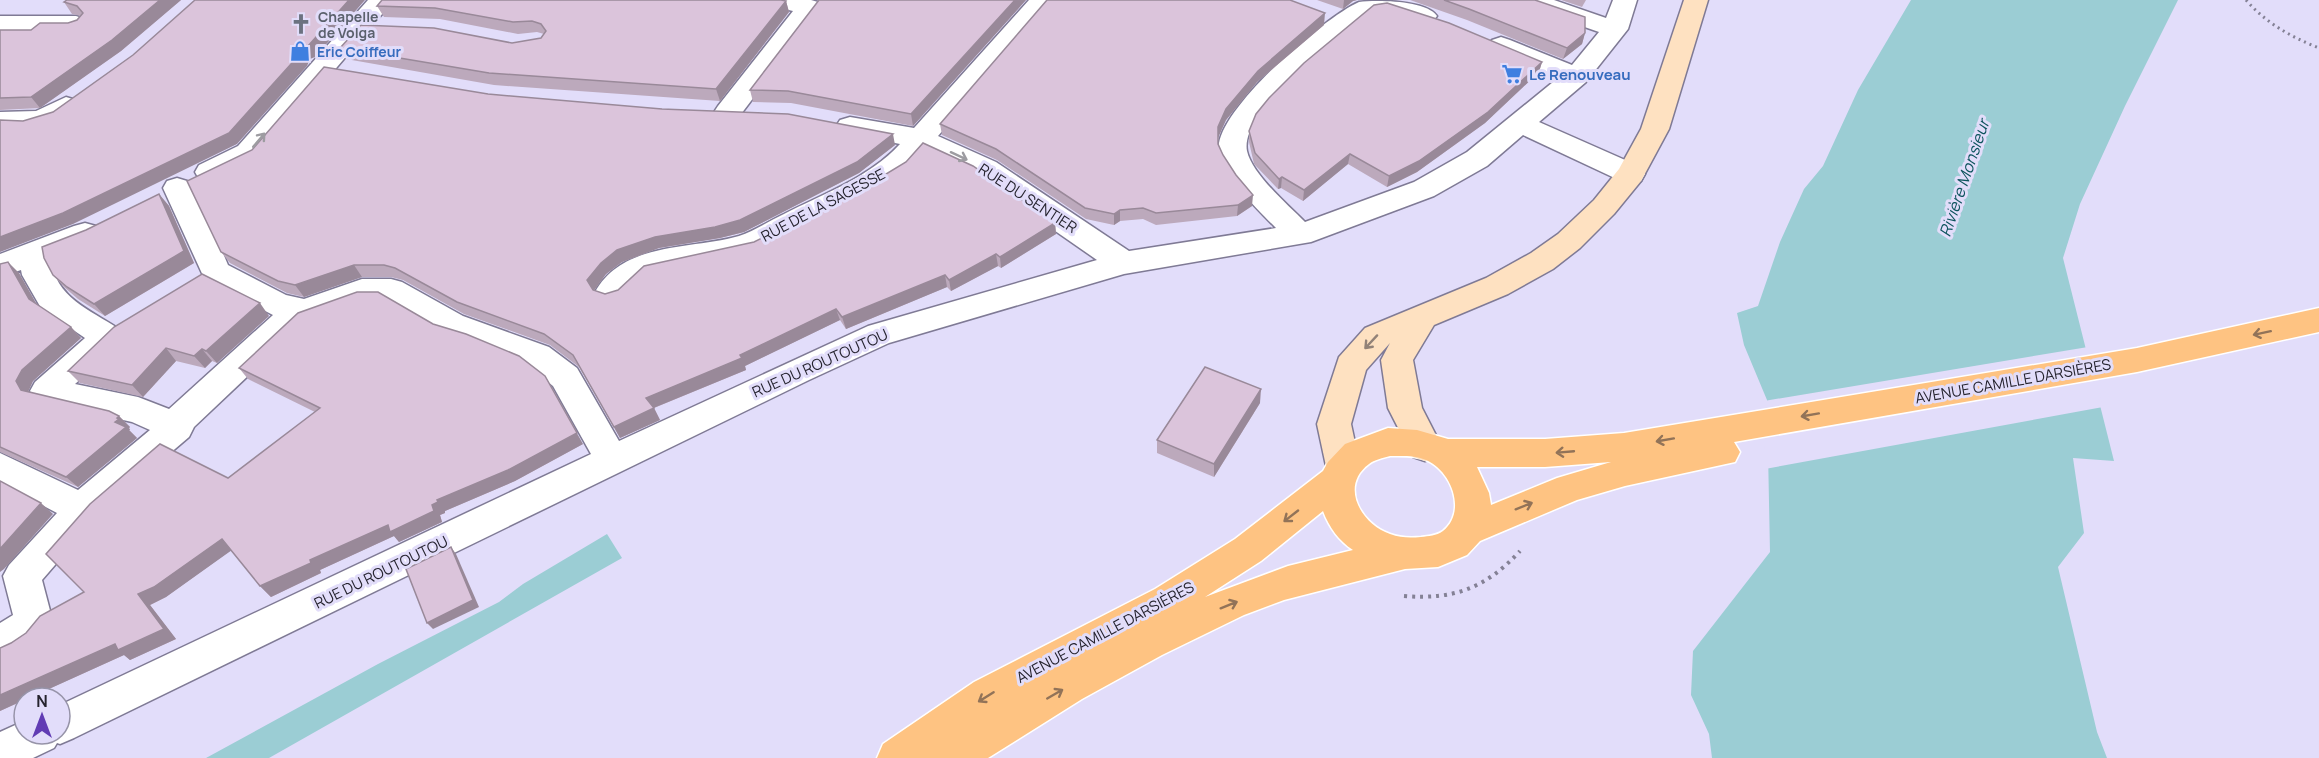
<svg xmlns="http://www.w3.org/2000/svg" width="2319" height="758" font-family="Manrope,sans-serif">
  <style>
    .water { fill: #9bcdd4 }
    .pier { fill: #e2ddfa }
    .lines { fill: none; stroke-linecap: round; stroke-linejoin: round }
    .street-casing { stroke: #7f7a95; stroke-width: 3 }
    .secondary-casing { stroke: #7f7a95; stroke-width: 3 }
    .primary-casing { stroke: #fff; stroke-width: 3 }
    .path-far1 { stroke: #848195; stroke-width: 3; stroke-dasharray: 2 4; stroke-linecap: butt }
    .path { stroke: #848195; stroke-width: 4; stroke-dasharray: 3 5; stroke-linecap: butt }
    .street { fill: #fff; fill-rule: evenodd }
    .secondary { fill: #fee1c1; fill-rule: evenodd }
    .primary { fill: #fec382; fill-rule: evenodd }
    .wall { fill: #bca9bc }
    .shaded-wall { fill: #998999 }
    .building { fill: #dbc4db; stroke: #998999; stroke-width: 1.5 }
    .oneway { stroke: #9d9ca1 }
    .oneway2 { stroke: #927358 }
    .oneway3 { stroke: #928278 }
    .labels { text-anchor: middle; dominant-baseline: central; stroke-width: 6; stroke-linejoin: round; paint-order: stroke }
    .far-worship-label { font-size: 14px; font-weight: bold; fill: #5b616d; stroke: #e2ddfa; text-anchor: start }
    .far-shop-label { font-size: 14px; font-weight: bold; fill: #366cbe; stroke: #e2ddfa; text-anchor: start }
    .shop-label { font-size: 15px; font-weight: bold; fill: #366cbe; stroke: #e2ddfa; text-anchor: start }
    .street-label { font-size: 15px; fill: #25232e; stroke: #e2ddfa }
    .water-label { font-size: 16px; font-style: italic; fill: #0d545d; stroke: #e2ddfa }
  </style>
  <rect width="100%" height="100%" fill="#e2ddfa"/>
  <g class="water">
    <path d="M1911 0H2178L2125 106 2080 204 2063 258 2114 461 2073 458 2084 533 2058 567 2097 732 2107 758H1712L1709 734 1691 695 1693 651 1770 552 1767 400 1744 345 1737 313 1758 306 1780 242 1804 189 1823 166 1858 90Z"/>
    <path d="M607 534 622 558 269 758H206L378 664 499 602 523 584Z"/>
  </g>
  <path class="pier" d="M2088 347 2103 407 1765 469 1764 401Z"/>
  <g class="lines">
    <g class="street-casing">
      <g id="street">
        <path d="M368 0H394L258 160 219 179 209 181 199 179 195 172 199 165 238 146Z"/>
        <path d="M764 0H811L818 2 822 7 738 118 728 121 718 118 714 112 718 106 793 11 767 5Z"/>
        <path d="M1029 0H1055L938 136 996 162 1129 251 1276 228C1258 210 1224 177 1219 151 1212 113 1326 16 1359 2 1376 0 1426 0 1437 16L1433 21C1414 26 1399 8 1380 11 1356 16 1270 98 1256 120 1250 129 1245 141 1247 151 1252 174 1288 205 1305 222L1414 182 1467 152 1558 78 1492 50 1488 45 1492 40 1501 37 1510 40 1572 65 1599 32 1521 5 1518 0H1554L1606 18 1613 0H1637L1628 29 1586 82 1539 122 1641 167 1645 174 1641 181 1631 184 1621 181 1523 135 1487 166 1434 196 1311 242 1124 274 889 343 809 380 74 738 60 744 57 743 54 748 33 758H0V732L24 721V734H60V705L591 454 553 386 527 365 474 343 441 333 386 301H364L305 322 194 427 189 437 100 513 42 580 53 622C44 642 20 654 0 661V623L13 615 3 576 9 565 57 513 0 483V453L78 490 150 430 132 422 35 400 30 391 35 382 85 338 41 308 22 275 21 270 0 277V254L74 226 85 223 96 226 100 233 96 240 51 258C55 298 89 309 119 329L124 337 119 345 75 384 138 397 169 409 273 315 205 280 163 188 167 181 177 178 187 181 208 218 228 265 286 295 304 299 362 279H391L402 282 463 316 549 347 577 368 619 441 868 326 1097 260 976 176 924 152 907 172 870 195 757 252 677 268 648 276 622 300 611 303 600 300 595 292C624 241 690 250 739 236 754 231 769 221 784 214 823 194 870 177 900 144L840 132 836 126 840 120 850 117 914 128Z"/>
        <path d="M0 16H76L85 19 89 24 85 29 76 32H0Z"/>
        <path d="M66 97 76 100 80 106C63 132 27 129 0 130V112L36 111Z"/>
      </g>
    </g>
    <g class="secondary-casing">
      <path id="secondary" d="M1684 0H1708L1669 129 1641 181 1614 214 1580 248 1553 269 1508 294 1434 325 1413 360 1422 408 1442 447 1437 457 1425 461 1413 457 1388 408 1381 360 1390 343 1366 370 1351 424 1360 466 1355 476 1343 480 1331 476 1326 466 1317 424 1339 357 1365 328 1486 278 1531 253 1558 234 1594 200 1619 169 1641 129Z"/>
    </g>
    <g class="primary-casing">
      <path id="primary" d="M2319 308V332L2137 372 1734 442 1740 452 1735 462 1625 486 1577 500 1480 541 1467 555 1438 567 1405 569 1284 600 1244 615 1162 655 1082 699 988 758H877L883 744 974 682 1155 589 1235 539 1323 471 1328 462 1345 444 1388 428 1417 430 1448 439H1545L1624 433 2137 348ZM1390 456C1401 456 1416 455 1426 460 1452 471 1467 512 1443 531 1436 536 1429 536 1421 537 1410 538 1401 538 1390 534 1361 524 1339 486 1369 464 1374 460 1383 458 1390 456ZM1611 462 1557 478 1491 505 1489 493 1477 467H1545ZM1323 511C1329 527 1339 541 1353 550L1288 566 1205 597 1261 561Z"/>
    </g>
    <path class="path-far1" d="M2246 0C2266 23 2291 37 2319 48"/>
    <path class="path" d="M1404 596C1454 600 1486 588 1520 551"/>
    <use href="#street" class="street"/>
    <use href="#secondary" class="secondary"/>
    <use href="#primary" class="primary"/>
  </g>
  <g class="wall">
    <path d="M67 0H181L121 51 40 108 0 110V30H31L68 23 77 20 81 16 72 14 64 2Z"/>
    <path d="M818 0H1026L913 126 791 103 753 102 750 90 819 0Z"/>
    <path d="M1317 0H1357L1353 1 1343 9Z"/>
    <path d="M1410 0H1535L1585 33 1582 44 1563 59 1467 20Z"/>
    <path d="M1561 0H1586L1582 7Z"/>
    <path d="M786 1 789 12 720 101 494 85 346 59 340 48 512 43 541 38 544 34 537 32 518 34 440 19 384 17 377 6Z"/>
    <path d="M1324 25 1257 82 1226 120 1218 137V144L1223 155 1252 206 1237 216 1156 225 1143 219 1120 221 1114 225 1086 219 997 160 942 135 940 124Z"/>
    <path d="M1542 62 1539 72 1485 123 1417 172 1387 187 1348 164 1303 201 1281 188 1278 189 1254 164 1249 142V131Z"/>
    <path d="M488 94 895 145 859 173 744 232 720 238 659 248 622 262 606 274 594 290 605 294 1055 223 1056 234 1001 268 998 266 951 291 947 287 846 329 840 320 745 366 746 370 654 408 660 420 620 438 579 367 550 345 464 314 403 280 391 277H362L304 297 287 293 230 263 221 252Z"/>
    <path d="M159 194 169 206 194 263 105 316 78 299 64 287 53 275 86 230Z"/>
    <path d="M0 264 19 273 36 304 71 327 81 338 33 381 28 392 119 416 130 427 129 428 130 430H129L137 438 78 487 0 452Z"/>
    <path d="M269 316 217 363 212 361 205 368 176 361 143 397 80 383 68 371Z"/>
    <path d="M239 368 583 444 515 481 445 511V513L440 515 442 522 399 542 394 536 320 570 321 573 271 597 260 586 231 550 166 597 150 605 176 639 130 660 124 655 0 711V648L11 643 26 633 84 592 228 478 315 412 248 379Z"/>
    <path d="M1260 403 1214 477 1157 453V440Z"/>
  </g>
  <g class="shaded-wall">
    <path d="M160 0H181L121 51 40 108 31 97Z"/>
    <path d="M349 0H365L315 57 310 59 307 66 237 144 73 224 0 252V237L303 48Z"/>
    <path d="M1015 0H1026L913 126 911 114Z"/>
    <path d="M1344 0H1357L1353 1 1343 9Z"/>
    <path d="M786 1 789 12 720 101 716 89Z"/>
    <path d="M1325 13 1324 25 1257 82 1226 120 1218 138V127L1226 109 1258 71Z"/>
    <path d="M1585 33 1582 44 1563 59 1567 48Z"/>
    <path d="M1542 62 1539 72 1485 123 1417 172 1387 187 1389 176Z"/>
    <path d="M893 134 895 145 859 173 744 232 720 238 659 248 622 262 606 274 593 292 587 280 601 263 617 250Z"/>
    <path d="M1350 154 1348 164 1303 201 1304 190Z"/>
    <path d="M1282 177 1281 188 1278 189 1279 179Z"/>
    <path d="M159 194 169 206 194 263 105 316 94 304Z"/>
    <path d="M1253 195 1252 206 1237 216 1238 205Z"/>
    <path d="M1120 210V221L1114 225V214Z"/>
    <path d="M1055 223 1056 234 1001 268 1000 257Z"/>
    <path d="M996 254 998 266 951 291 949 280Z"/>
    <path d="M8 262 19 273 40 310 29 299Z"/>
    <path d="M354 265 362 277 304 297 295 285Z"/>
    <path d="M945 275 947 287 846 329 842 317Z"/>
    <path d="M260 303 269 316 217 363 206 351Z"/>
    <path d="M836 309 840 320 745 366 746 370 651 409 646 398Z"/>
    <path d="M71 327 81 338 33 381 28 392 21 390 16 381 22 370Z"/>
    <path d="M166 348 176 361 143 397 132 385Z"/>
    <path d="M202 349 212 361 205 368 194 356Z"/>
    <path d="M545 376 583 444 515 481 445 511V513L440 515 442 522 399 542 394 536 320 570 321 573 271 597 260 586 310 560 432 505Z"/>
    <path d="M1261 389 1260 403 1214 477V464Z"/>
    <path d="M654 408 660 420 620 438 614 427Z"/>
    <path d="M119 416 130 427 129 428 130 430H129L137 438 78 487 66 477Z"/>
    <path d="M41 503 53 514 4 569 0 572V549Z"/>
    <path d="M222 539 232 550 166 597 150 605 176 639 130 660 124 655 29 698H24V700L0 711V695L115 644 138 594Z"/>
    <path d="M451 547 456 554 479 607 433 629 427 623Z"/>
  </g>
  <g class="building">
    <path d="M67 0H160L112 40 31 97 0 98V30H31L40 23H68L77 20 83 13 77 6 64 2Z"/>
    <path d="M195 0H349L308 46 303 48 300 54 229 133 63 213 0 237V120L23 121 53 112 133 55Z"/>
    <path d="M382 0H781L786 1 716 89 489 73 340 48 361 25 434 28 512 43 541 38 546 31 541 24 532 21 513 22 435 8 377 6Z"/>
    <path d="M819 0H1015L911 114 788 91 750 90Z"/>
    <path d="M1047 0H1290L1325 13 1258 71 1226 109 1218 127V144L1223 155 1236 175 1253 195 1238 205 1156 213 1143 208 1120 210 1114 214 1085 208 996 149 940 124Z"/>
    <path d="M1444 0H1535L1585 17V33L1567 48 1469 9Z"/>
    <path d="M1387 3 1449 23 1542 62 1488 112 1419 161 1389 176 1350 154 1304 190 1282 177 1279 179 1255 153 1249 131 1256 114 1269 98 1304 63 1374 5Z"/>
    <path d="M324 67 488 94 662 109 788 114 893 134 857 162 740 220 715 227 655 237 617 250 601 263 587 280 593 290 605 294 618 290 644 266 754 242 868 185 906 162 923 143 973 166 1055 223 1000 257 996 254 949 280 945 275 842 317 836 309 740 355 742 358 646 398 654 408 614 427 573 355 544 334 457 302 395 268 384 265H354L295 285 278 281 221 252 187 181 252 150Z"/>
    <path d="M159 194 184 251 94 304 67 287 53 275 44 258 42 247 86 230Z"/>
    <path d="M8 262 29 299 71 327 22 370 16 381 21 390 109 411 119 416 117 418 119 419 115 422 126 427 66 477 0 447V264Z"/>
    <path d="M202 274 260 303 206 351 202 349 194 356 166 348 132 385 68 371 114 327Z"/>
    <path d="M357 292H378L433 324 466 334 519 356 545 376 577 433 508 470 437 500 438 502 432 505 434 511 390 532 388 525 310 560 311 563 260 586 222 539 154 587 138 594 164 629 118 650 115 644 0 695V648L11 643 26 633 40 616 84 592 46 554 90 504 160 444 228 478 320 408 239 368 298 313Z"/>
    <path d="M1205 367 1261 389 1214 464 1157 440Z"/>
    <path d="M0 481 41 503 0 549Z"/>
    <path d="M451 547 473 600 427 623 406 569Z"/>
  </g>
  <defs><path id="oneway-shaft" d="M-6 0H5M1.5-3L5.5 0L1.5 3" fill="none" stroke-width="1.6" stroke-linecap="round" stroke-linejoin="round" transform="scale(1.5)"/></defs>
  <g class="oneway">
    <use href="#oneway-shaft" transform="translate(259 140) rotate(-50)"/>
    <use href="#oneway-shaft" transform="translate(959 156) rotate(25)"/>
  </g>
  <g class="oneway2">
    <use href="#oneway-shaft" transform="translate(2262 333) rotate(168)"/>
    <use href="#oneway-shaft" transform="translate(1810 415) rotate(170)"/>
    <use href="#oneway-shaft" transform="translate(1665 440) rotate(170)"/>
    <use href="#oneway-shaft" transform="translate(1565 452) rotate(175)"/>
    <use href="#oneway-shaft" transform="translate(1524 506) rotate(-22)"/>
    <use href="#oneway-shaft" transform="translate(1291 516) rotate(142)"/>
    <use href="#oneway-shaft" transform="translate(1229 605) rotate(-22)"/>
    <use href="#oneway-shaft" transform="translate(1055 694) rotate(-30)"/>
    <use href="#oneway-shaft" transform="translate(986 697) rotate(148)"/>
  </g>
  <use class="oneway3" href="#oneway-shaft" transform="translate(1371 342) rotate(133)"/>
  <defs>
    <g id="church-bare" transform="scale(1.62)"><path d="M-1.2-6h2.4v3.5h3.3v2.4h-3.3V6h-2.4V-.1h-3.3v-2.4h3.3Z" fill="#6b7280" stroke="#e2ddfa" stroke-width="2.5" paint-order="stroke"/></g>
    <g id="shop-bare" transform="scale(1.62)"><path d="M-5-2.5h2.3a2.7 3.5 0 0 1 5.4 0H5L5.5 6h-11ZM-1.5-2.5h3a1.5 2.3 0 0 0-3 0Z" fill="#3f7fe0" stroke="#e2ddfa" stroke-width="2.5" paint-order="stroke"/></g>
    <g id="supermarket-bare" transform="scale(1.62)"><path d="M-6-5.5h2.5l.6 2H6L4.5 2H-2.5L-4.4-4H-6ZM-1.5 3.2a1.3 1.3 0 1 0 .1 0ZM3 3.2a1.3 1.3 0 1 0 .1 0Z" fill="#3f7fe0" stroke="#e2ddfa" stroke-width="2.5" paint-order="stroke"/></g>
  </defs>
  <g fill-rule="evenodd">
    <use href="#church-bare" x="301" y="24"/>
    <use href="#shop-bare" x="300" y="51"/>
    <use href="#supermarket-bare" x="1512" y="74"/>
  </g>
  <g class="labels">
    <g class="far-worship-label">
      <text x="318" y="16">Chapelle<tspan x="318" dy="16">de Volga</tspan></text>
    </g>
    <g class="far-shop-label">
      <text x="317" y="51">Eric Coiffeur</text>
    </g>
    <g class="shop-label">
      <text x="1529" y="74">Le Renouveau</text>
    </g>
    <g class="street-label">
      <text transform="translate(1028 198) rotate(33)">RUE DU SENTIER</text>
      <text transform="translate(823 205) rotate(-28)">RUE DE LA SAGESSE</text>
      <text transform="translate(820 363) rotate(-24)">RUE DU ROUTOUTOU</text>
      <text transform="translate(2013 381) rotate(-10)">AVENUE CAMILLE DARSIÈRES</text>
      <text transform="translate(381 572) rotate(-26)">RUE DU ROUTOUTOU</text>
      <text transform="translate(1105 632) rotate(-28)">AVENUE CAMILLE DARSIÈRES</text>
    </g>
    <g class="water-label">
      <text transform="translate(1964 178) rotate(-71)">Rivière Monsieur</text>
    </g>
  </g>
  <g transform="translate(42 716)"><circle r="28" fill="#e2ddfa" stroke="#9693a8" stroke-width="1.5"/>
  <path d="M0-4.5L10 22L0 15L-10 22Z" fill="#613cb4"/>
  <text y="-9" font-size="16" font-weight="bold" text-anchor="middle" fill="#25232e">N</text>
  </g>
</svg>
